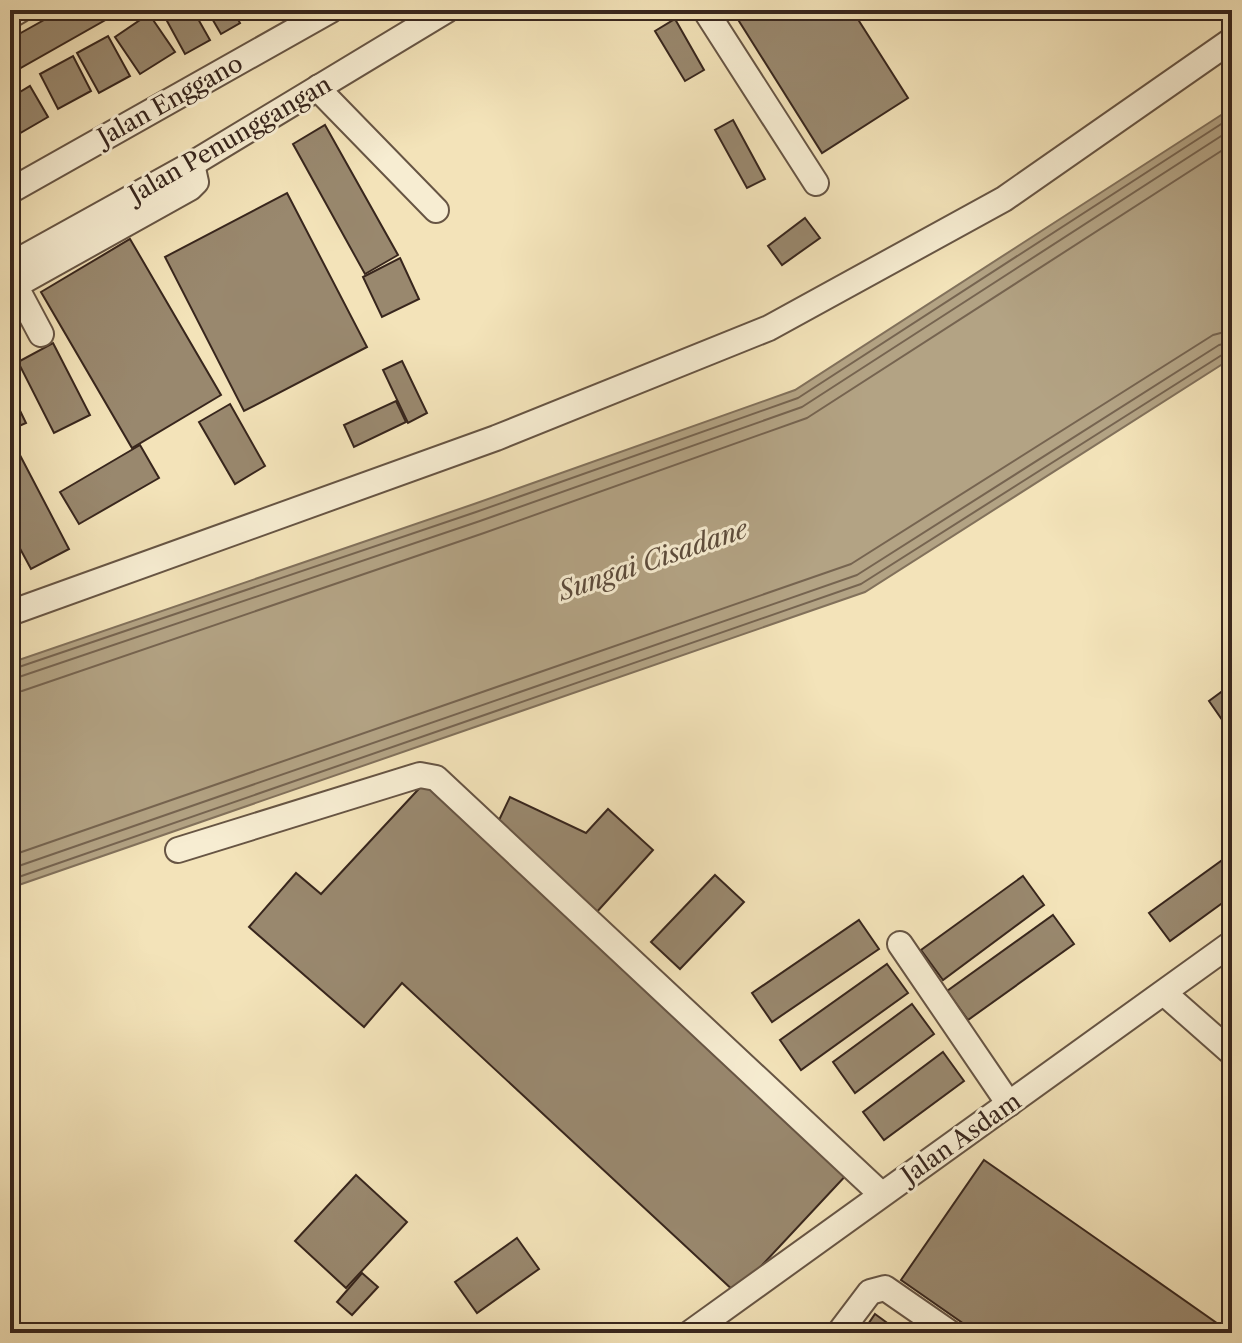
<svg xmlns="http://www.w3.org/2000/svg" width="1242" height="1343" font-family="'Libre Caslon Text',serif">
  <style>
    .water { fill: #b3a384; stroke: #82715b; stroke-width: 2 }
    .lines { fill: none; stroke-linecap: round; stroke-linejoin: round }
    .shore { stroke: #766450; stroke-width: 2 }
    .building { fill: #99886e; stroke: #38261d; stroke-width: 2 }
    .minor-casing { stroke: #675544; stroke-width: 28 }
    .minor { stroke: #f7edd2; stroke-width: 24 }
    .labels { text-anchor: middle; dominant-baseline: central; stroke-width: 6; stroke-linejoin: round; paint-order: stroke }
    .street-label { font-size: 24px; fill: #38261d; stroke: #f7edd2 }
    .water-label { font-size: 26px; font-style: italic; fill: #5d4c3c; stroke: #f7edd2 }
  </style>
  <rect width="100%" height="100%" fill="#f3e3b9"/>
  <filter id="stains"><feTurbulence type="fractalNoise" baseFrequency=".0025" numOctaves="4"/><feColorMatrix values="0 0 0 0 .2 0 0 0 0 .09 0 0 0 0 .02 0 0 0 .5 -.17"/></filter>
  <radialGradient id="worn" r=".72"><stop offset=".6" stop-color="#630" stop-opacity="0"/><stop offset="1" stop-color="#630" stop-opacity=".3"/></radialGradient>
  <path class="water" d="M1232 108V358L865 592 10 888V663L474 504 795 390Z"/>
  <g class="lines">
    <g class="shore">
      <path d="M10 670 476 512 798 398 1232 117"/>
      <path d="M10 680 480 521 802 407 1232 129"/>
      <path d="M10 692 22 691 484 533 807 418 1232 144"/>
      <path d="M10 856 851 564 1213 335 1232 330"/>
      <path d="M10 869 857 575 1219 345 1232 342"/>
      <path d="M10 880 861 584 1225 353 1232 352"/>
    </g>
  </g>
  <g class="building">
    <path d="M62 10H123L10 74V39Z"/>
    <path d="M161 10H193L210 40 185 54Z"/>
    <path d="M207 10H233L240 23 221 34Z"/>
    <path d="M732 10H852L908 98 822 153Z"/>
    <path d="M149 14 175 52 140 74 115 37Z"/>
    <path d="M675 19 704 70 685 81 655 31Z"/>
    <path d="M108 36 130 76 99 93 77 53Z"/>
    <path d="M73 56 91 91 58 109 40 74Z"/>
    <path d="M30 86 48 117 10 139V98Z"/>
    <path d="M733 120 765 179 747 188 715 130Z"/>
    <path d="M325 125 398 255 365 274 293 144Z"/>
    <path d="M287 193 367 347 244 411 165 257Z"/>
    <path d="M805 218 820 238 782 265 768 246Z"/>
    <path d="M130 239 221 395 132 448 41 292Z"/>
    <path d="M400 258 419 299 382 317 363 277Z"/>
    <path d="M53 343 90 415 54 433 18 362Z"/>
    <path d="M402 361 427 413 408 423 383 370Z"/>
    <path d="M10 390 26 423 10 430Z"/>
    <path d="M396 401 406 422 354 447 344 425Z"/>
    <path d="M230 404 265 466 235 484 199 422Z"/>
    <path d="M11 438 69 549 31 569 10 530Z"/>
    <path d="M140 445 159 478 79 524 60 492Z"/>
    <path d="M10 542 20 564 10 569Z"/>
    <path d="M1232 684V734L1209 701Z"/>
    <path d="M428 779 491 837 510 797 586 833 608 809 653 850 585 925 850 1171 736 1293 402 983 364 1027 249 927 296 873 321 894Z"/>
    <path d="M1232 853V896L1170 941 1149 913Z"/>
    <path d="M715 875 744 902 680 969 651 942Z"/>
    <path d="M1023 876 1044 905 943 980 921 950Z"/>
    <path d="M1053 915 1074 944 968 1020 947 991Z"/>
    <path d="M859 920 879 949 772 1022 752 993Z"/>
    <path d="M887 964 908 993 801 1070 780 1040Z"/>
    <path d="M912 1004 934 1034 855 1093 833 1062Z"/>
    <path d="M943 1052 964 1081 884 1140 863 1112Z"/>
    <path d="M984 1160 1137 1267 1231 1333H977L901 1280Z"/>
    <path d="M356 1175 407 1222 346 1288 295 1241Z"/>
    <path d="M517 1238 539 1269 477 1313 455 1282Z"/>
    <path d="M362 1273 378 1287 352 1315 337 1302Z"/>
    <path d="M875 1314 901 1333H862Z"/>
  </g>
  <g class="lines">
    <g class="minor-casing">
      <g id="minor">
        <path d="M705 10 816 183"/>
        <path d="M10 16 20 10"/>
        <path d="M319 87 323 94 436 210"/>
        <path d="M10 191 331 10"/>
        <path d="M10 265 192 164 447 10"/>
        <path d="M41 334 17 289 18 284 190 188 196 182 192 164"/>
        <path d="M10 613 496 438 769 328 1004 199 1232 40"/>
        <path d="M178 850 420 775 436 778 881 1194"/>
        <path d="M900 944 1009 1104"/>
        <path d="M1164 993 1232 1053"/>
        <path d="M690 1333 1232 943"/>
        <path d="M839 1333 870 1292 885 1288 950 1333"/>
      </g>
    </g>
    <use href="#minor" class="minor"/>
  </g>
  <g class="labels">
    <g class="street-label">
      <text transform="translate(170 100) rotate(-29)">Jalan Enggano</text>
      <text transform="translate(230 139) rotate(-30)">Jalan Penunggangan</text>
      <text transform="translate(961 1138) rotate(-35)">Jalan Asdam</text>
    </g>
    <g class="water-label">
      <text transform="translate(653 560) rotate(-19)">Sungai Cisadane</text>
    </g>
  </g>
  <rect width="1242" height="1343" fill="none" stroke="#f3e3b9" stroke-width="40"/>
  <rect x="12" y="12" width="1218" height="1319" fill="none" stroke="#38261d" stroke-width="4"/>
  <rect x="20" y="20" width="1202" height="1303" fill="none" stroke="#38261d" stroke-width="2"/>
  <rect width="100%" height="100%" filter="url(#stains)"/>
  <rect width="100%" height="100%" fill="url(#worn)"/>
</svg>
